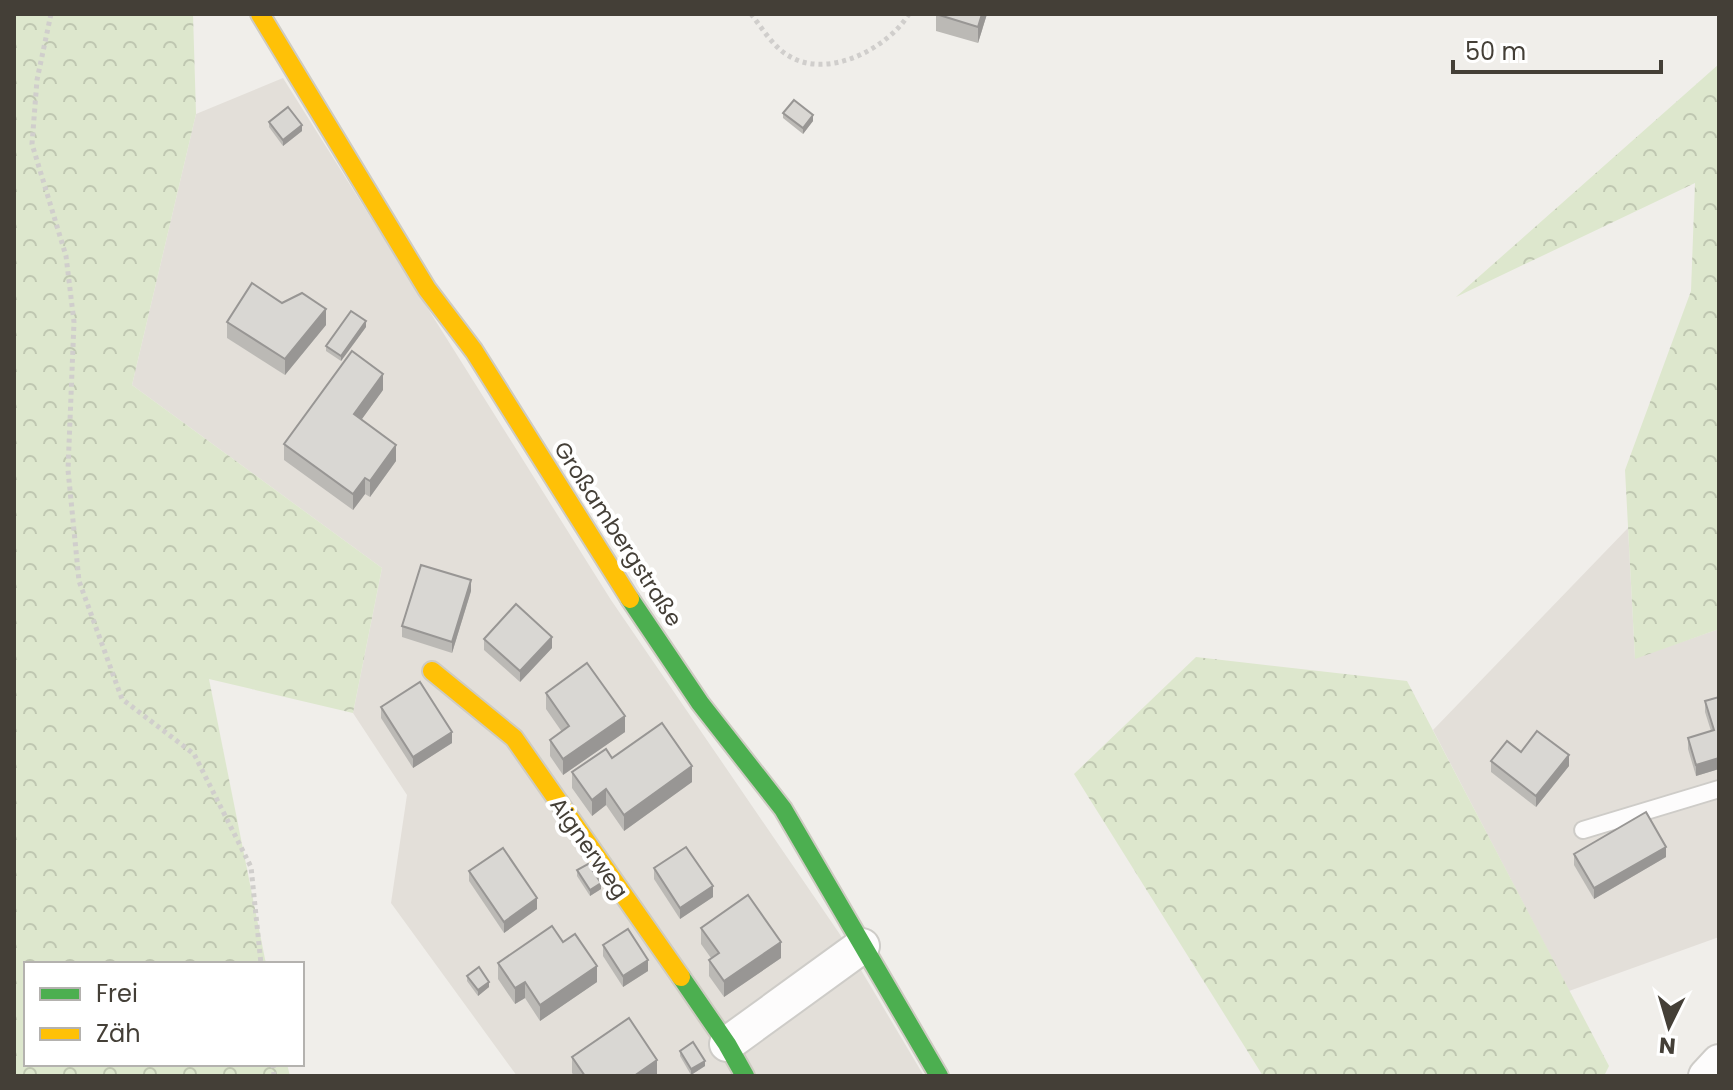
<svg xmlns="http://www.w3.org/2000/svg" width="1733" height="1090" font-family="Poppins,sans-serif">
  <style>
    .residential { fill: #e3dfd9 }
    .forest { fill: url(#forest-crowns) }
    .lines { fill: none; stroke-linecap: round; stroke-linejoin: round }
    .lane-casing { stroke: #ceccc8; stroke-width: 20 }
    .street-casing { stroke: #ceccc8; stroke-width: 38 }
    .fast-casing { stroke: #cecbc2; stroke-width: 22 }
    .slow-casing { stroke: #cecbc2; stroke-width: 22 }
    .path { stroke: #d0cecc; stroke-width: 5; stroke-dasharray: 4 4; stroke-linecap: butt }
    .lane { stroke: #fdfcfc; stroke-width: 16 }
    .street { stroke: #fdfcfc; stroke-width: 34 }
    .fast { stroke: #4caf50; stroke-width: 18 }
    .slow { stroke: #ffc107; stroke-width: 18 }
    .wall { fill: #bbb9b5 }
    .shaded-wall { fill: #989694 }
    .building { fill: #d9d7d3; stroke: #989694; stroke-width: 2 }
    .labels { text-anchor: middle; dominant-baseline: central; stroke-width: 8; stroke-linejoin: round; paint-order: stroke }
    .street-label { font-size: 22px; fill: #443f37; stroke: #fff }
  </style>
  <defs>
    <pattern id="forest-crowns" width="20" height="18" patternUnits="userSpaceOnUse" patternTransform="scale(2)"><rect width="20" height="18" fill="#dde7cd"/><path d="M2 6a3 3 0 1 1 6 0M12 15a3 3 0 1 1 6 0" fill="none" stroke="#bfc7b1"/></pattern>
  </defs>
  <rect width="100%" height="100%" fill="#f0eeea"/>
  <g class="residential">
    <path d="M283 78 611 600 839 933 924 1076H517L391 903 407 795 353 713 382 568 132 385 196 114Z"/>
    <path d="M1628 528 1635 658 1719 629V937L1569 991 1433 730Z"/>
  </g>
  <g class="forest">
    <path d="M14 14H193L196 114 132 385 382 568 353 713 209 679 266 964H26V1064H287L290 1076H14Z"/>
    <path d="M1719 64V629L1635 659 1625 470 1691 291 1695 183 1456 297Z"/>
    <path d="M1196 657 1407 681 1609 1066 1604 1076H1263L1074 774Z"/>
  </g>
  <g class="lines">
    <g class="lane-casing">
      <path id="lane" d="M1583 830 1719 789"/>
    </g>
    <g class="street-casing">
      <g id="street">
        <path d="M727 1044 862 946"/>
        <path d="M1706 1076 1719 1062"/>
      </g>
    </g>
    <g class="fast-casing">
      <g id="fast">
        <path d="M630 599 700 703 783 809 939 1076"/>
        <path d="M681 977 727 1044 745 1076"/>
      </g>
    </g>
    <g class="slow-casing">
      <g id="slow">
        <path d="M260 14 427 289 474 351 630 599"/>
        <path d="M432 671 514 738 681 977"/>
      </g>
    </g>
    <g class="path">
      <path d="M51 14 37 80 32 144 66 256 74 322 68 470 79 581 122 699 194 754 251 867 261 964"/>
      <path d="M751 14C762 28 774 48 789 56 828 80 888 48 909 14"/>
      <path d="M273 1064 274 1076"/>
    </g>
    <use href="#lane" class="lane"/>
    <use href="#street" class="street"/>
    <use href="#fast" class="fast"/>
    <use href="#slow" class="slow"/>
  </g>
  <g class="wall">
    <path d="M936 14H987L978 43 936 31Z"/>
    <path d="M783 113 813 121 803 134 783 118Z"/>
    <path d="M269 122 302 131 283 146 269 127Z"/>
    <path d="M282 303 326 325 285 375 227 338V322Z"/>
    <path d="M366 327 341 361 326 351V346Z"/>
    <path d="M383 390 361 420 396 461 370 497 365 494 353 510 284 460V444Z"/>
    <path d="M471 591 452 653 402 637V626Z"/>
    <path d="M484 639 552 648 520 682 484 650Z"/>
    <path d="M546 693 625 732 563 775 550 756V740L562 732 546 709Z"/>
    <path d="M1719 697V769L1696 776 1688 749V738L1711 731 1705 712V701Z"/>
    <path d="M381 707 452 743 413 768 381 718Z"/>
    <path d="M1521 752 1569 766 1536 807 1491 772V761Z"/>
    <path d="M612 758 692 782 624 831 606 805 592 816 572 788V772Z"/>
    <path d="M1574 854 1666 857 1594 899 1574 865Z"/>
    <path d="M654 868 713 897 680 919 654 879Z"/>
    <path d="M577 870 601 889 590 896 577 876Z"/>
    <path d="M469 871 537 909 504 933 469 881Z"/>
    <path d="M701 928 781 958 724 997 709 976V960L711 958 701 944Z"/>
    <path d="M563 942 597 982 540 1021 525 998 515 1004 498 979V963Z"/>
    <path d="M603 945 648 971 623 987 603 956Z"/>
    <path d="M467 976 489 987 478 996 467 981Z"/>
    <path d="M680 1051 705 1066 691 1075 680 1056Z"/>
    <path d="M572 1057 657 1076H574L572 1073Z"/>
  </g>
  <g class="shaded-wall">
    <path d="M982 14H987L978 43V27Z"/>
    <path d="M813 115V121L803 134V128Z"/>
    <path d="M302 125V131L283 146V140Z"/>
    <path d="M326 309V325L285 375V359Z"/>
    <path d="M366 321V327L341 361V356Z"/>
    <path d="M383 374V390L354 430V414Z"/>
    <path d="M396 445V461L370 497V481Z"/>
    <path d="M365 478V494L353 510V494Z"/>
    <path d="M471 580V591L452 653V642Z"/>
    <path d="M552 637V648L520 682V671Z"/>
    <path d="M625 716V732L563 775V759Z"/>
    <path d="M452 732V743L413 768V757Z"/>
    <path d="M1569 755V766L1536 807V796Z"/>
    <path d="M1719 758V769L1696 776V765Z"/>
    <path d="M692 766V782L624 831V815Z"/>
    <path d="M606 789V805L592 816V800Z"/>
    <path d="M1666 847V857L1594 899V888Z"/>
    <path d="M601 883V889L590 896V890Z"/>
    <path d="M713 886V897L680 919V908Z"/>
    <path d="M537 898V909L504 933V922Z"/>
    <path d="M781 942V958L724 997V981Z"/>
    <path d="M648 960V971L623 987V976Z"/>
    <path d="M597 966V982L540 1021V1005Z"/>
    <path d="M489 982V987L478 996V990Z"/>
    <path d="M525 982V998L515 1004V988Z"/>
    <path d="M657 1060V1076H634Z"/>
    <path d="M705 1061V1066L691 1075V1069Z"/>
  </g>
  <g class="building">
    <path d="M936 14H982L978 27Z"/>
    <path d="M794 100 813 115 803 128 783 113Z"/>
    <path d="M288 107 302 125 283 140 269 122Z"/>
    <path d="M252 283 282 303 302 293 326 309 285 359 227 322Z"/>
    <path d="M351 311 366 321 341 356 326 346Z"/>
    <path d="M352 351 383 374 354 414 396 445 370 481 365 478 353 494 284 444Z"/>
    <path d="M421 565 471 580 452 642 402 626Z"/>
    <path d="M516 604 552 637 520 671 484 639Z"/>
    <path d="M587 663 625 716 563 759 550 740 569 726 546 693Z"/>
    <path d="M420 682 452 732 413 757 381 707Z"/>
    <path d="M1719 697V758L1696 765 1688 738 1714 730 1705 701Z"/>
    <path d="M662 723 692 766 624 815 606 789 592 800 572 772 606 749 612 758Z"/>
    <path d="M1537 731 1569 755 1536 796 1491 761 1507 741 1521 752Z"/>
    <path d="M1646 812 1666 847 1594 888 1574 854Z"/>
    <path d="M686 847 713 886 680 908 654 868Z"/>
    <path d="M503 848 537 898 504 922 469 871Z"/>
    <path d="M588 864 601 883 590 890 577 870Z"/>
    <path d="M748 895 781 942 724 981 709 960 719 953 701 928Z"/>
    <path d="M552 926 563 942 575 934 597 966 540 1005 525 982 515 988 498 963Z"/>
    <path d="M628 929 648 960 623 976 603 945Z"/>
    <path d="M479 967 489 982 478 990 467 976Z"/>
    <path d="M629 1018 657 1060 634 1076H585L572 1057Z"/>
    <path d="M693 1042 705 1061 691 1069 680 1051Z"/>
  </g>
  <g class="labels">
    <g class="street-label">
      <text transform="translate(618 534) rotate(57)">Großambergstraße</text>
      <text transform="translate(589 848) rotate(55)">Aignerweg</text>
    </g>
  </g>
  <rect width="1733" height="1090" fill="none" stroke="#443f37" stroke-width="32"/>
  <rect x="24" y="962" width="280" height="104" fill="#ffffff" stroke="#b4b2af" stroke-width="2"/>
  <rect x="40" y="988" width="40" height="12" fill="#4caf50" stroke="#b4b2af" stroke-width="2"/>
  <text x="96" y="1002" font-size="24" fill="#443f37">Frei</text>
  <rect x="40" y="1028" width="40" height="12" fill="#ffc107" stroke="#b4b2af" stroke-width="2"/>
  <text x="96" y="1042" font-size="24" fill="#443f37">Zäh</text>
  <g transform="translate(1669 1026) rotate(185)" stroke="#ffffff" stroke-width="6" paint-order="stroke">
  <path d="M0-6L14 30L0 20L-14 30Z" fill="#443f37"/>
  <text y="-12" font-size="22" font-weight="bold" text-anchor="middle" fill="#443f37">N</text>
  </g>
  <path d="M1453 60v12h208v-12" fill="none" stroke="#443f37" stroke-width="4"/>
  <text x="1465" y="60" font-size="24" fill="#443f37" stroke="#ffffff" stroke-width="6" paint-order="stroke">50 m</text>
</svg>
